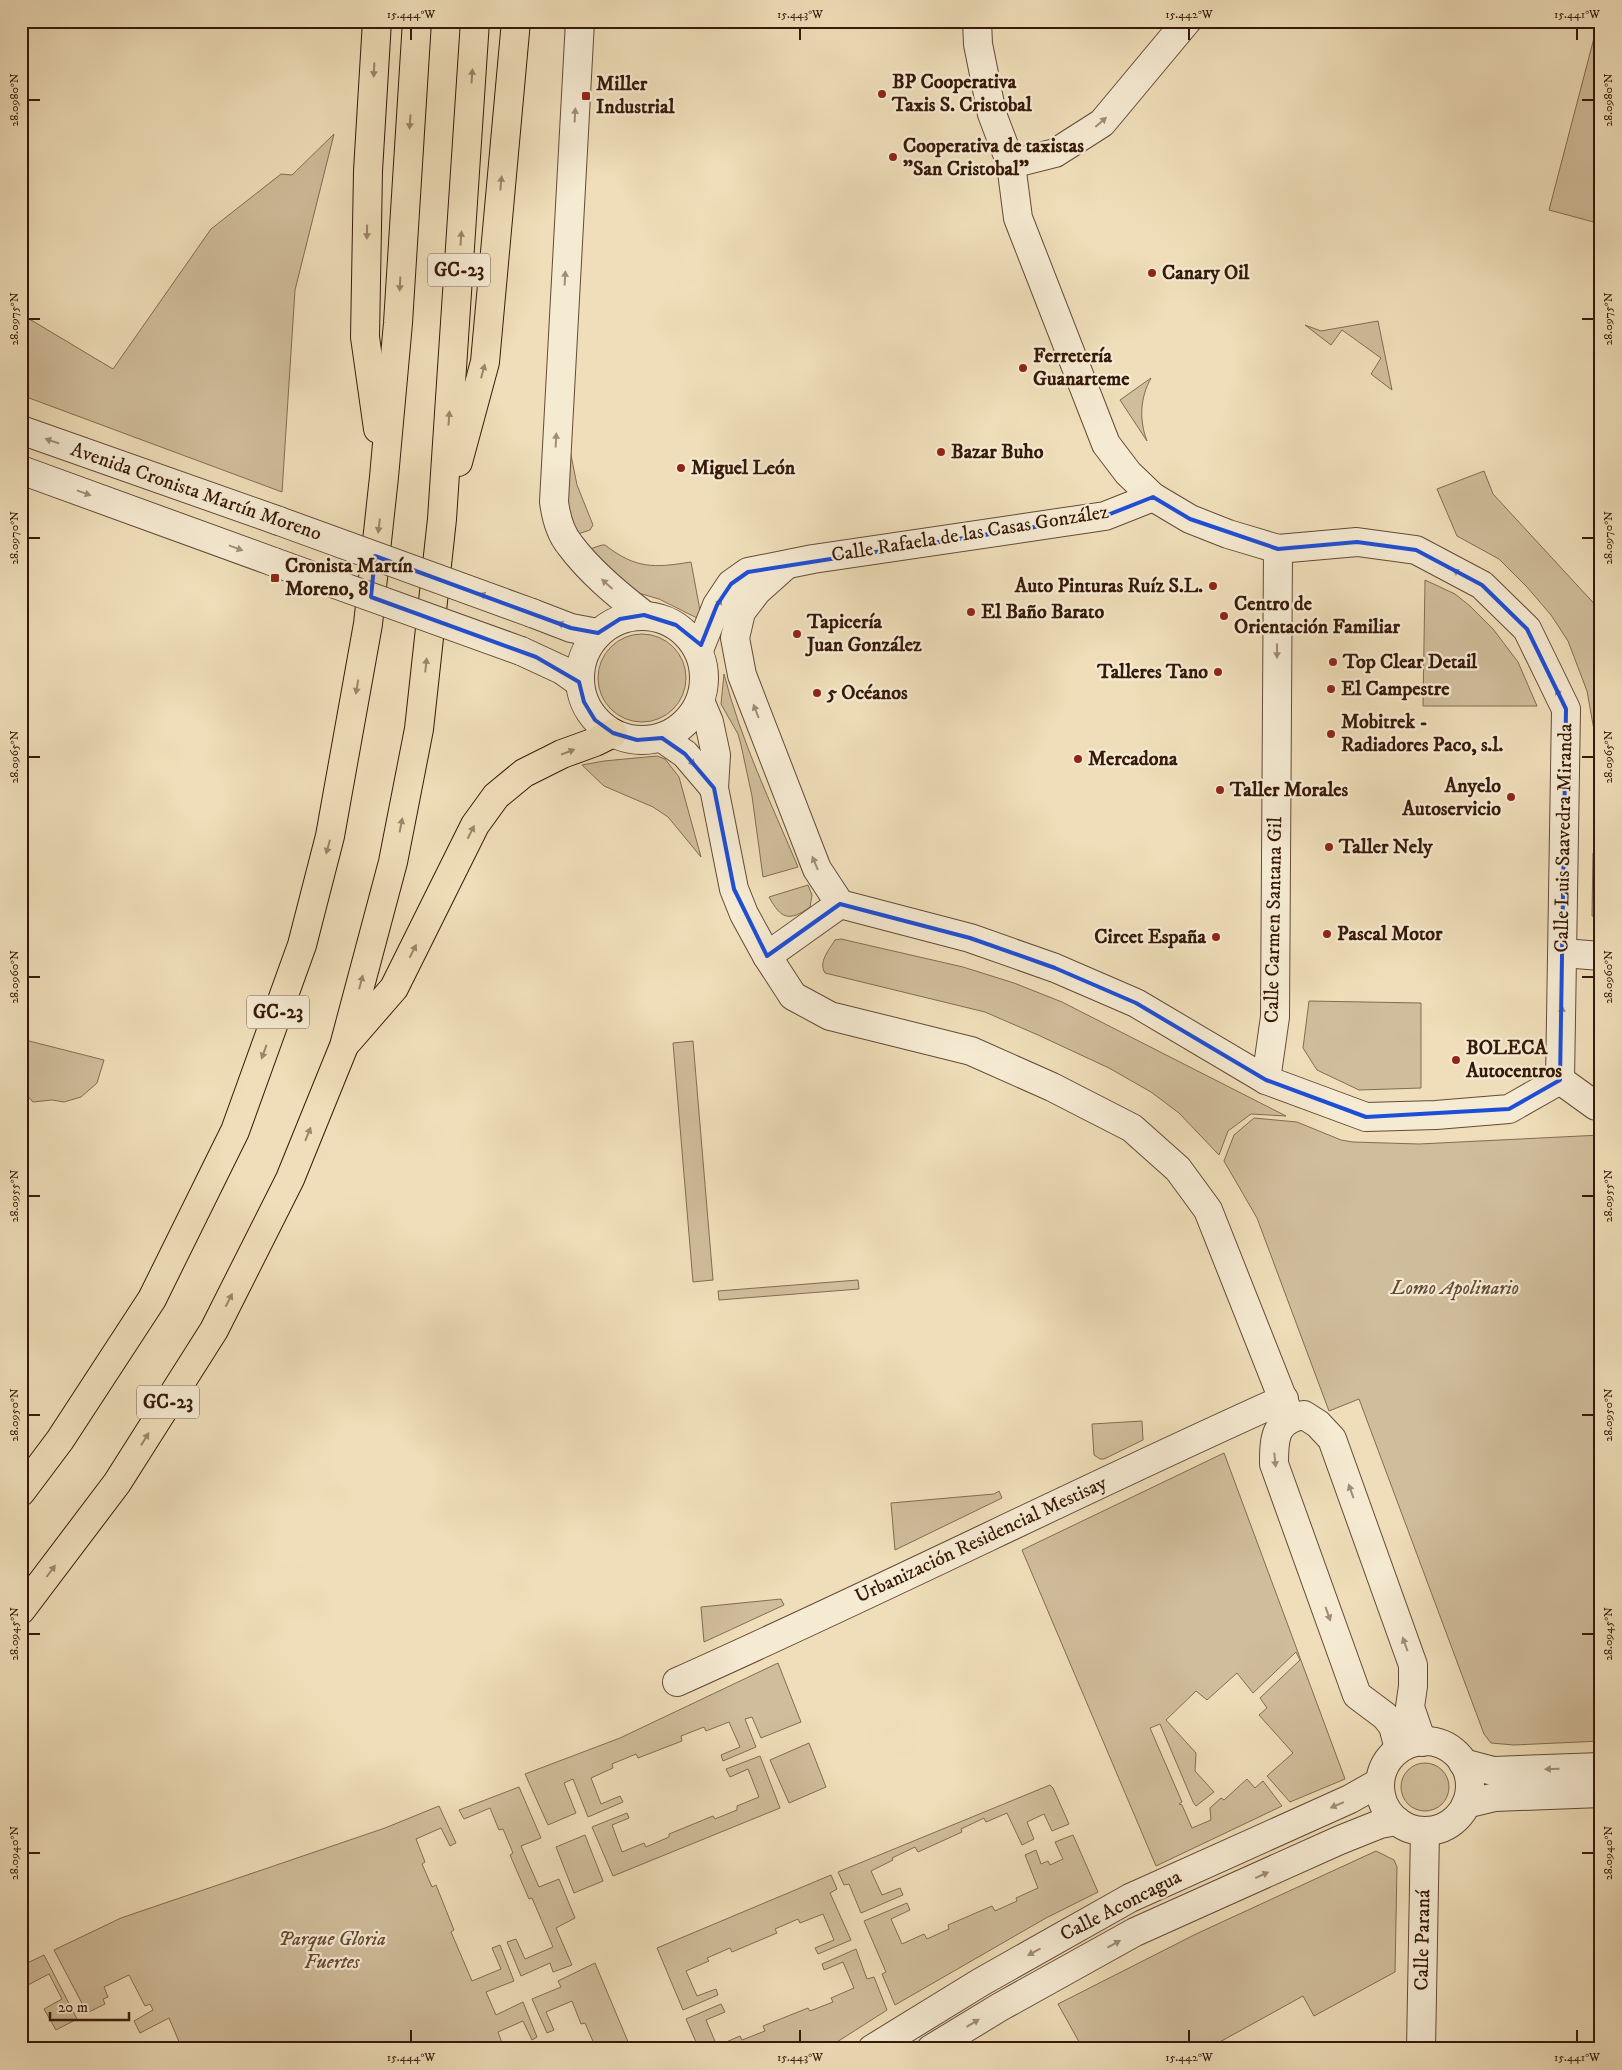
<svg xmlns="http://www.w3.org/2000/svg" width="1622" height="2070" font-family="'IM FELL DW Pica',serif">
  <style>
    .green { fill: #d0bd9b; stroke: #846b52 }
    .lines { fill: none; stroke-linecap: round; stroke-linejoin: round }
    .minor-casing { stroke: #654a36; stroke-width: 30 }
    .highway-casing { stroke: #37190a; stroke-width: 30 }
    .minor { stroke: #f5ead2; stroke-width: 28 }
    .highway { stroke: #efdeb9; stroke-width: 28 }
    .minor-bridge-casing { stroke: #654a36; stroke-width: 30; stroke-linecap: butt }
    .minor-bridge { stroke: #f5ead2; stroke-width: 28 }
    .oneway { fill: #9c856a }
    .oneway2 { fill: #a08c78 }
    .marked { fill: none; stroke: #1d4ed8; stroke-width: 4; stroke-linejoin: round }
    .ticks { fill: none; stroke: #37190a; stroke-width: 2 }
    .poi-dot { fill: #8f2418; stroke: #f5ead2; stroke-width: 2 }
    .labels { text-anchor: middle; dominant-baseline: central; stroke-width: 4.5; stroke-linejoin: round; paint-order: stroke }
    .shield { fill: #f5ead2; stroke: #705846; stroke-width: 1 }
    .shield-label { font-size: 19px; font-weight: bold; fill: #37190a }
    .poi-label { font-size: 20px; font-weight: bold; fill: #37190a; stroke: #f5ead2; text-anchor: start }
    .street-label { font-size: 20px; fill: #37190a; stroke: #f5ead2 }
    .park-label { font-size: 20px; font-style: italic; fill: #654a36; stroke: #f5ead2 }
    .neatline { fill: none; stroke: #37190a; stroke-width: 2 }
    .ticks-label { font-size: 12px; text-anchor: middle; fill: #37190a }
  </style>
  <rect width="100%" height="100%" fill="#efdeb9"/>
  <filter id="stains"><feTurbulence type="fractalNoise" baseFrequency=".004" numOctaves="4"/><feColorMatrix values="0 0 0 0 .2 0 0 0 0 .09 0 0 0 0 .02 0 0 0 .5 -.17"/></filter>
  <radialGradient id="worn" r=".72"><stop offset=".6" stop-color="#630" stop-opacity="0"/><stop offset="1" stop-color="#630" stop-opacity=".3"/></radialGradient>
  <g class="green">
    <path d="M1594 38 1601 40V224L1549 210Z"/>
    <path d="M334 134 295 290 282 492 21 395V314L113 369 211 229 281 174 292 175Z"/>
    <path d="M1378 321 1392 390 1371 374 1381 358 1342 330 1331 345 1305 325 1321 331Z"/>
    <path d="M1151 378C1140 398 1139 420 1147 441L1120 400Z"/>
    <path d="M569 445 577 485 593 525 590 530 575 535 565 500Z"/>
    <path d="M1484 471 1493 494 1600 610 1601 826H1594L1596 741 1587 691 1568 641 1551 615 1527 587 1499 559 1457 536 1437 489Z"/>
    <path d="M602 545H605C636 569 654 568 691 562L701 616 697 618 659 599 635 592 584 551Z"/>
    <path d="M1425 580 1455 594 1470 606 1493 629 1518 662 1537 706H1423Z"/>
    <circle cx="642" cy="678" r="44"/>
    <path d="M724 674C741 741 771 803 798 867L763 877 752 796 741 745 738 734 721 704Z"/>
    <path d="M657 756 665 759 679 777 701 857 668 817 653 807 604 786 582 765 604 761Z"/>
    <path d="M1593 853H1601V919L1592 916Z"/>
    <path d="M808 885 812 895 810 907C789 922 781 919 769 897Z"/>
    <path d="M841 939 963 967 1014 983 1062 1002 1286 1116 1251 1114 1228 1131 1219 1155 1179 1113 1151 1092 1109 1068 1038 1035 985 1012 825 973C818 962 829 950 835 940Z"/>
    <path d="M1309 1001 1421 1003V1088L1359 1090 1317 1070 1303 1048Z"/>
    <path d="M21 1039 104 1060 97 1083 81 1097 64 1102 52 1100 33 1102 21 1089Z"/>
    <path d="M693 1041 713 1280 693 1282 673 1043Z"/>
    <path d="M1254 1118 1297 1122 1341 1140 1353 1142 1419 1144 1601 1135V1741L1514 1745 1491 1743 1484 1734 1359 1399 1329 1411 1257 1218 1224 1161 1234 1135Z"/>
    <path d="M858 1280 859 1289 719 1300 718 1291Z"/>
    <path d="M1142 1421 1143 1440 1104 1459H1100L1094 1455 1092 1424Z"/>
    <path d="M1224 1453 1345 1779 1290 1802 1267 1776 1293 1753 1259 1715 1267 1708 1260 1698 1300 1660 1296 1652 1253 1693 1237 1673 1207 1700 1196 1691 1166 1720 1196 1753 1195 1771 1214 1792 1196 1806 1193 1802 1160 1724 1150 1728 1182 1802 1179 1804 1182 1805 1192 1828 1211 1820 1210 1808 1221 1798 1224 1800 1247 1779 1255 1788 1263 1781 1282 1806 1156 1866 1022 1550Z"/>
    <path d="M999 1491 1002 1498 895 1550 891 1503 994 1494Z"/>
    <path d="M781 1599 784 1605 704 1642 701 1607Z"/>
    <path d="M778 1663 801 1722 761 1738 752 1717 745 1719 756 1747 723 1761 721 1755 740 1747 729 1722 706 1731 704 1727 681 1736 682 1741 638 1758 636 1754 612 1764 613 1768 591 1778 601 1804 620 1796 623 1802 588 1817 573 1779 564 1783 576 1813 548 1825 525 1774 620 1738Z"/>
    <path d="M809 1743 826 1787 789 1803 770 1760Z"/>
    <path d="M760 1756 780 1808 613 1876 592 1827 627 1813 629 1818 612 1825 622 1852 644 1843 646 1847 669 1837V1834L713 1816 715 1819 737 1810V1806L759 1797 748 1769 730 1777 726 1769Z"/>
    <circle cx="1425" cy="1787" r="24"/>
    <path d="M1050 1785 1053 1788 1069 1824 1052 1831 1044 1814 1027 1822 1034 1839 1022 1845 1007 1813 986 1822 984 1818 961 1829 962 1832 918 1852 915 1847 892 1858 893 1860 871 1871 882 1895 900 1888 903 1895 861 1913 849 1884 844 1885 838 1872Z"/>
    <path d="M519 1787 541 1838 521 1846 539 1887 559 1879 575 1918 556 1928 572 1965 553 1972 550 1963 521 1976 507 1942 516 1939 525 1959 553 1947 532 1898 529 1899 510 1855 513 1853 503 1829 499 1830 490 1808 464 1819 459 1810Z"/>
    <path d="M439 1806 456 1843 450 1846 441 1828 416 1839 425 1862 422 1864 432 1887 436 1885 454 1930 451 1932 472 1981 501 1969 492 1948 500 1945 514 1981 486 1992 496 2015 523 2002 537 2037 532 2040 523 2021 498 2032 504 2049H172L180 2044 169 2018 140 2033 134 2021 153 2010 150 2004 145 2006 129 1975 104 1987 108 1997 103 1999 105 2004 87 2013 54 1950 121 1918 385 1828Z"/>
    <path d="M585 1835 603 1881 574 1893 556 1847Z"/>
    <path d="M1073 1835 1098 1892 1046 1918 895 2005 882 1974 886 1972 864 1921 907 1903 910 1910 891 1919 902 1944 924 1934 927 1939 949 1929 948 1925 992 1906 995 1911 1017 1901 1016 1898 1038 1888 1025 1855 1036 1850 1041 1864 1048 1861 1050 1865 1063 1859 1055 1842Z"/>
    <path d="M1376 1851 1394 1860 1397 1867 1395 1972 1314 2016 1303 1996 1207 2049H1083L1058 2004 1196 1934Z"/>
    <path d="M831 1875 837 1889 830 1893 851 1940 818 1954 815 1948 834 1940 823 1914 800 1923 798 1919 775 1929 777 1933 732 1952 730 1948 707 1958 709 1961 686 1971 697 1996 716 1989 718 1995 683 2010 657 1948Z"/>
    <path d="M856 1949 867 1979 874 1977 887 2010 826 2049H699L686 2019 721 2004 725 2012 706 2020 717 2046 740 2036 742 2040 765 2031 763 2026 808 2008 810 2011 833 2002 831 1998 854 1988 843 1962 824 1970 822 1964Z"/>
    <path d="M44 1955 77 2019 56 2030 44 2009 62 1999 49 1974 26 1986 25 1983 21 1985V1966Z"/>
    <path d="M595 1963 631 2049H592L595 2046 585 2023 581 2024 572 2001 546 2012 554 2030 547 2033 532 1999 561 1987 558 1981Z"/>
  </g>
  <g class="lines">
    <g class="minor-casing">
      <g id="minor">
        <path d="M580 21 554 502C556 517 560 533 570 545 590 572 618 595 644 615"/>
        <path d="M977 21 978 44 992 114 1011 164 1018 218 1106 444 1128 473 1153 497 1190 519 1228 534 1278 549 1357 542 1416 550 1482 585 1527 629 1566 709 1560 1080"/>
        <path d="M1011 164 1055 153 1102 123 1187 21"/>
        <path d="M21 430 279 521"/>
        <path d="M21 470 274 562"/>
        <path d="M786 565 757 591 741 612 735 638 742 675 817 869 840 904 970 938 1055 968 1136 1003 1266 1080 1366 1117 1436 1115 1509 1109 1560 1080"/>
        <path d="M532 613 571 628 598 633"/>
        <circle cx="642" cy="678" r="62"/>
        <path d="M699 650 717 605 731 584 748 572 813 559 1105 516 1153 497"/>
        <path d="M521 651 562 670 579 682"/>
        <path d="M700 701 709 722 716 755 714 788 734 889 744 914 767 956 793 996 830 1016 971 1051 1052 1087 1132 1128 1178 1169 1208 1210 1290 1417"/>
        <path d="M662 738 685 754 714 788"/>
        <path d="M1563 953 1601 956"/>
        <path d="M767 956 840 904"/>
        <path d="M1266 1080 1275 1017 1278 549"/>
        <path d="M1560 1080 1596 1106H1601"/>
        <path d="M677 1682C881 1591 1081 1490 1284 1399"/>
        <circle cx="1425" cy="1786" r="45"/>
        <path d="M1399 1749 1393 1726 1385 1716 1357 1695 1274 1464C1274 1437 1275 1420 1304 1415L1318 1424 1332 1439 1413 1665V1686L1410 1707 1422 1742"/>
        <path d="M1463 1763 1493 1771 1601 1767"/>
        <path d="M1466 1804 1495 1797 1601 1793"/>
        <path d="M872 2049 981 1982 1130 1898 1350 1799 1380 1782"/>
        <path d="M931 2049 1000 2007 1135 1932 1340 1840 1380 1824 1397 1821"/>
        <path d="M1421 2049 1425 1831"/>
      </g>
    </g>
    <g class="highway-casing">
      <g id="highway">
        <path d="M377 21 368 171 365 337 378 429"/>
        <path d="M458 462 485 362 516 21"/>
        <path d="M348 1041 394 988 475 825 496 796 524 773 562 754 595 742 613 733"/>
        <path d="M21 1492 60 1440 152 1299 235 1131 302 945 330 836 368 624 384 477 398 323 417 21"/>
        <path d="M21 1610 117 1483 214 1330 290 1179 344 1046 393 862 419 729 442 519 475 21"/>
      </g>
    </g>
    <use href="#minor" class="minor"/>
    <use href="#highway" class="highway"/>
    <g class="minor-bridge-casing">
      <g id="minor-bridge">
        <path d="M279 521 532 613"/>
        <path d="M274 562 521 651"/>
      </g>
    </g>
    <use href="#minor-bridge" class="minor-bridge"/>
  </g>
  <defs><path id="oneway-solid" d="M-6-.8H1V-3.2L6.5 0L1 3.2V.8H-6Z" transform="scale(1.25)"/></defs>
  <g class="oneway">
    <use href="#oneway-solid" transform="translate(374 70) rotate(93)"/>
    <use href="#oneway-solid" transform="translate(472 76) rotate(-86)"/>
    <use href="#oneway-solid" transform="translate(410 122) rotate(94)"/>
    <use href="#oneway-solid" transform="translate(501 183) rotate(-85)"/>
    <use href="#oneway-solid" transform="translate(367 232) rotate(91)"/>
    <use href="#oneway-solid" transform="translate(461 238) rotate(-86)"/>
    <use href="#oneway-solid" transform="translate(400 284) rotate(93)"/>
    <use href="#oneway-solid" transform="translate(483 371) rotate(-75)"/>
    <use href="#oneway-solid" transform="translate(449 418) rotate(-86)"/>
    <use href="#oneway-solid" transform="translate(379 526) rotate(97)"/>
    <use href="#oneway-solid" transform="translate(426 665) rotate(-84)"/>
    <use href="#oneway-solid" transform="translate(357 687) rotate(100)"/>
    <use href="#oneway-solid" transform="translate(568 752) rotate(-21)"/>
    <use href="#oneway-solid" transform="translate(401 825) rotate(-79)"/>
    <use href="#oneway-solid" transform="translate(471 832) rotate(-63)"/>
    <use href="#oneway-solid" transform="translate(328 847) rotate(105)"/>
    <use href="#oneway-solid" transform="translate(413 951) rotate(-63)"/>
    <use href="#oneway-solid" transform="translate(361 982) rotate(-75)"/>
    <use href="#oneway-solid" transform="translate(264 1052) rotate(110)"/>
    <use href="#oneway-solid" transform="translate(308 1134) rotate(-68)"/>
    <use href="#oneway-solid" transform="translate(229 1300) rotate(-63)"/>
    <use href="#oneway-solid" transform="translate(145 1439) rotate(-58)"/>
    <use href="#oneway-solid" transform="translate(51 1571) rotate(-53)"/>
  </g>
  <g class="oneway2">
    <use href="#oneway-solid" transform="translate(575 115) rotate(-87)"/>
    <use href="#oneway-solid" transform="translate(1101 122) rotate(-41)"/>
    <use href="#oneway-solid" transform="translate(565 278) rotate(-87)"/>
    <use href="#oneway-solid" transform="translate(556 440) rotate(-87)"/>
    <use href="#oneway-solid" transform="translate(52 441) rotate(-161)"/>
    <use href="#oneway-solid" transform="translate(84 493) rotate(20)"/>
    <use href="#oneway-solid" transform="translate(236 548) rotate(20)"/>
    <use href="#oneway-solid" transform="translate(1459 573) rotate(-152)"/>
    <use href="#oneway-solid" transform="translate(607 584) rotate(-138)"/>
    <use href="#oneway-solid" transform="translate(486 596) rotate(-160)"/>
    <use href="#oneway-solid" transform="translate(718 605) rotate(-62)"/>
    <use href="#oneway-solid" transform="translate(564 625) rotate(-161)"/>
    <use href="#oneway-solid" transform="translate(1277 651) rotate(90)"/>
    <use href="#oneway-solid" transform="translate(1559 695) rotate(-116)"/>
    <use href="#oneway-solid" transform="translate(756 711) rotate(-111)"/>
    <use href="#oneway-solid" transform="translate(690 760) rotate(49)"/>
    <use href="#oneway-solid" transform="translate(815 863) rotate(-113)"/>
    <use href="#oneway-solid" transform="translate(1562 1013) rotate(-89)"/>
    <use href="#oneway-solid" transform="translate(1275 1460) rotate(84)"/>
    <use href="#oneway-solid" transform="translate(1351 1491) rotate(-110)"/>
    <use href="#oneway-solid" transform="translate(1328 1614) rotate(70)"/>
    <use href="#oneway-solid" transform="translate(1405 1644) rotate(-110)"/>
    <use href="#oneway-solid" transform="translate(1552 1769) rotate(178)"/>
    <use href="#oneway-solid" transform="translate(1337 1805) rotate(157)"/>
    <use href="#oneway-solid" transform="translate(1262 1875) rotate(-24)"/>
    <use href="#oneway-solid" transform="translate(1114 1944) rotate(-29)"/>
    <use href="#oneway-solid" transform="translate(1034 1952) rotate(151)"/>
    <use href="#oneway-solid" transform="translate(973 2023) rotate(-31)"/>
  </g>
  <path class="marked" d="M1153 497 1190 519 1278 549 1357 542 1416 550 1482 585 1527 629 1566 709 1560 1080 1509 1109 1366 1117 1266 1080 1136 1003 1055 968 970 938 840 904 767 956 734 889 714 788 685 754 662 738 637 740 613 733 595 720 584 702 579 682 536 657 371 597 375 556 571 628 598 633 620 619 644 615 676 625 701 645 717 605 731 584 748 572 1105 516Z"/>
  <path class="ticks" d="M411 28V40M800 28V40M1189 28V40M1577 28V40M28 100H40M1582 100H1594M28 319H40M1582 319H1594M28 538H40M1582 538H1594M28 757H40M1582 757H1594M28 977H40M1582 977H1594M28 1196H40M1582 1196H1594M28 1415H40M1582 1415H1594M28 1634H40M1582 1634H1594M28 1853H40M1582 1853H1594M411 2030V2042M800 2030V2042M1189 2030V2042M1577 2030V2042"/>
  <g class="poi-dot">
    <circle cx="882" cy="94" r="5"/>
    <rect x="581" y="91" width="10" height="10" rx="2.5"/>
    <circle cx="893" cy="157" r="5"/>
    <circle cx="1152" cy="273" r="5"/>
    <circle cx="1023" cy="368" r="5"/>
    <circle cx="941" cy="452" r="5"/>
    <circle cx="681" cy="468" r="5"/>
    <rect x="270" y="573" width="10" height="10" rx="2.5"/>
    <circle cx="1213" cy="586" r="5"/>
    <circle cx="971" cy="612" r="5"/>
    <circle cx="1224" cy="616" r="5"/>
    <circle cx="797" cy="634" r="5"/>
    <circle cx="1333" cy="662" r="5"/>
    <circle cx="1218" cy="672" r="5"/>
    <circle cx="1331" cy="689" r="5"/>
    <circle cx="817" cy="693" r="5"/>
    <circle cx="1331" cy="734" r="5"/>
    <circle cx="1078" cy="759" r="5"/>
    <circle cx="1220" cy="790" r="5"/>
    <circle cx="1511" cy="797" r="5"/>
    <circle cx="1329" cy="847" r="5"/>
    <circle cx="1327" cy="934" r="5"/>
    <circle cx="1216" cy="937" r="5"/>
    <circle cx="1456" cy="1060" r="5"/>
  </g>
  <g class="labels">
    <g class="shield">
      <rect x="428" y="253.5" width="62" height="33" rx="4"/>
      <rect x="247" y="995.5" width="62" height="33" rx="4"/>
      <rect x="137" y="1385.5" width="62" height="33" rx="4"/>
    </g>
    <g class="shield-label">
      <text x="459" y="270">GC-23</text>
      <text x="278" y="1012">GC-23</text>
      <text x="168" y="1402">GC-23</text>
    </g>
    <g class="poi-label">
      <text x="892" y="82">BP Cooperativa<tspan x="892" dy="23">Taxis S. Cristobal</tspan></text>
      <text x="596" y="84">Miller<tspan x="596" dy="23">Industrial</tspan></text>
      <text x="903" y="146">Cooperativa de taxistas<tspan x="903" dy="23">"San Cristobal"</tspan></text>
      <text x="1162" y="273">Canary Oil</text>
      <text x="1033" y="356">Ferretería<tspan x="1033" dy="23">Guanarteme</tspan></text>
      <text x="951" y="452">Bazar Buho</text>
      <text x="691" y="468">Miguel León</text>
      <text x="285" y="566">Cronista Martín<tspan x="285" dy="23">Moreno, 8</tspan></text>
      <text x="1203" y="586" text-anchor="end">Auto Pinturas Ruíz S.L.</text>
      <text x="1234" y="604">Centro de<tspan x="1234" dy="23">Orientación Familiar</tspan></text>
      <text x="981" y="612">El Baño Barato</text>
      <text x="807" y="622">Tapicería<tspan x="807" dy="23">Juan González</tspan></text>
      <text x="1343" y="662">Top Clear Detail</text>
      <text x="1208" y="672" text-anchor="end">Talleres Tano</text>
      <text x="1341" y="689">El Campestre</text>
      <text x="827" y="693">5 Océanos</text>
      <text x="1341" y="722">Mobitrek -<tspan x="1341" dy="23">Radiadores Paco, s.l.</tspan></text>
      <text x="1088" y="759">Mercadona</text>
      <text x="1501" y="786" text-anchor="end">Anyelo<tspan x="1501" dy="23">Autoservicio</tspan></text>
      <text x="1230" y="790">Taller Morales</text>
      <text x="1339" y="847">Taller Nely</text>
      <text x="1337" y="934">Pascal Motor</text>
      <text x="1206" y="937" text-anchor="end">Circet España</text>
      <text x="1466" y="1048">BOLECA<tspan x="1466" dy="23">Autocentros</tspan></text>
    </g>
    <g class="street-label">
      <text transform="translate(196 492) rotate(19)">Avenida Cronista Martín Moreno</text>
      <text transform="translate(970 534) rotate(-9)">Calle Rafaela de las Casas González</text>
      <text transform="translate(1564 838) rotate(-89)">Calle Luis Saavedra Miranda</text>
      <text transform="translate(1274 920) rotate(-89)">Calle Carmen Santana Gil</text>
      <text transform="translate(981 1540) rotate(-25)">Urbanización Residencial Mestisay</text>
      <text transform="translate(1121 1906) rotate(-27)">Calle Aconcagua</text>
      <text transform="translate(1423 1940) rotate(-89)">Calle Paraná</text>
    </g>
    <g class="park-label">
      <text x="1455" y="1288">Lomo Apolinario</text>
      <text x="332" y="1939">Parque Gloria<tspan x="332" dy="23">Fuertes</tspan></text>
    </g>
  </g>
  <rect width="1622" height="2070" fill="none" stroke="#efdeb9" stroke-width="55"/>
  <path d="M50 2012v8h79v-8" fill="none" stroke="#37190a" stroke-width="2.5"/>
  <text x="58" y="2012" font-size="15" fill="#37190a" stroke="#f5ead2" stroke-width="4" paint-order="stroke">20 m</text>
  <rect x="28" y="28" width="1566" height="2014" class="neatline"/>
  <g class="ticks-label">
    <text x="411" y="18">15.444°W</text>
    <text x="800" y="18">15.443°W</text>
    <text x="1189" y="18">15.442°W</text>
    <text x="1577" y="18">15.441°W</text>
    <text transform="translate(14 100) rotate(-90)" y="4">28.0980°N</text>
    <text transform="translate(1608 100) rotate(-90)" y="4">28.0980°N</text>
    <text transform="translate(14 319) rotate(-90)" y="4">28.0975°N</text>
    <text transform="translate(1608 319) rotate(-90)" y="4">28.0975°N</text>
    <text transform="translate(14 538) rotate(-90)" y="4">28.0970°N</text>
    <text transform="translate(1608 538) rotate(-90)" y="4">28.0970°N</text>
    <text transform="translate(14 757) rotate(-90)" y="4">28.0965°N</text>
    <text transform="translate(1608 757) rotate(-90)" y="4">28.0965°N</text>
    <text transform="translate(14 977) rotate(-90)" y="4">28.0960°N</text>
    <text transform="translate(1608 977) rotate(-90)" y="4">28.0960°N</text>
    <text transform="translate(14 1196) rotate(-90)" y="4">28.0955°N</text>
    <text transform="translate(1608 1196) rotate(-90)" y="4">28.0955°N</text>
    <text transform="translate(14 1415) rotate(-90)" y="4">28.0950°N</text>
    <text transform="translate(1608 1415) rotate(-90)" y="4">28.0950°N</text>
    <text transform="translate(14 1634) rotate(-90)" y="4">28.0945°N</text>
    <text transform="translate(1608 1634) rotate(-90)" y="4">28.0945°N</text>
    <text transform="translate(14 1853) rotate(-90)" y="4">28.0940°N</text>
    <text transform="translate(1608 1853) rotate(-90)" y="4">28.0940°N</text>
    <text x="411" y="2061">15.444°W</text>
    <text x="800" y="2061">15.443°W</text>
    <text x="1189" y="2061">15.442°W</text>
    <text x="1577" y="2061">15.441°W</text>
  </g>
  <rect width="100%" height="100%" filter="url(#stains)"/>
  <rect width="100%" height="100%" fill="url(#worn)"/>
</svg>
